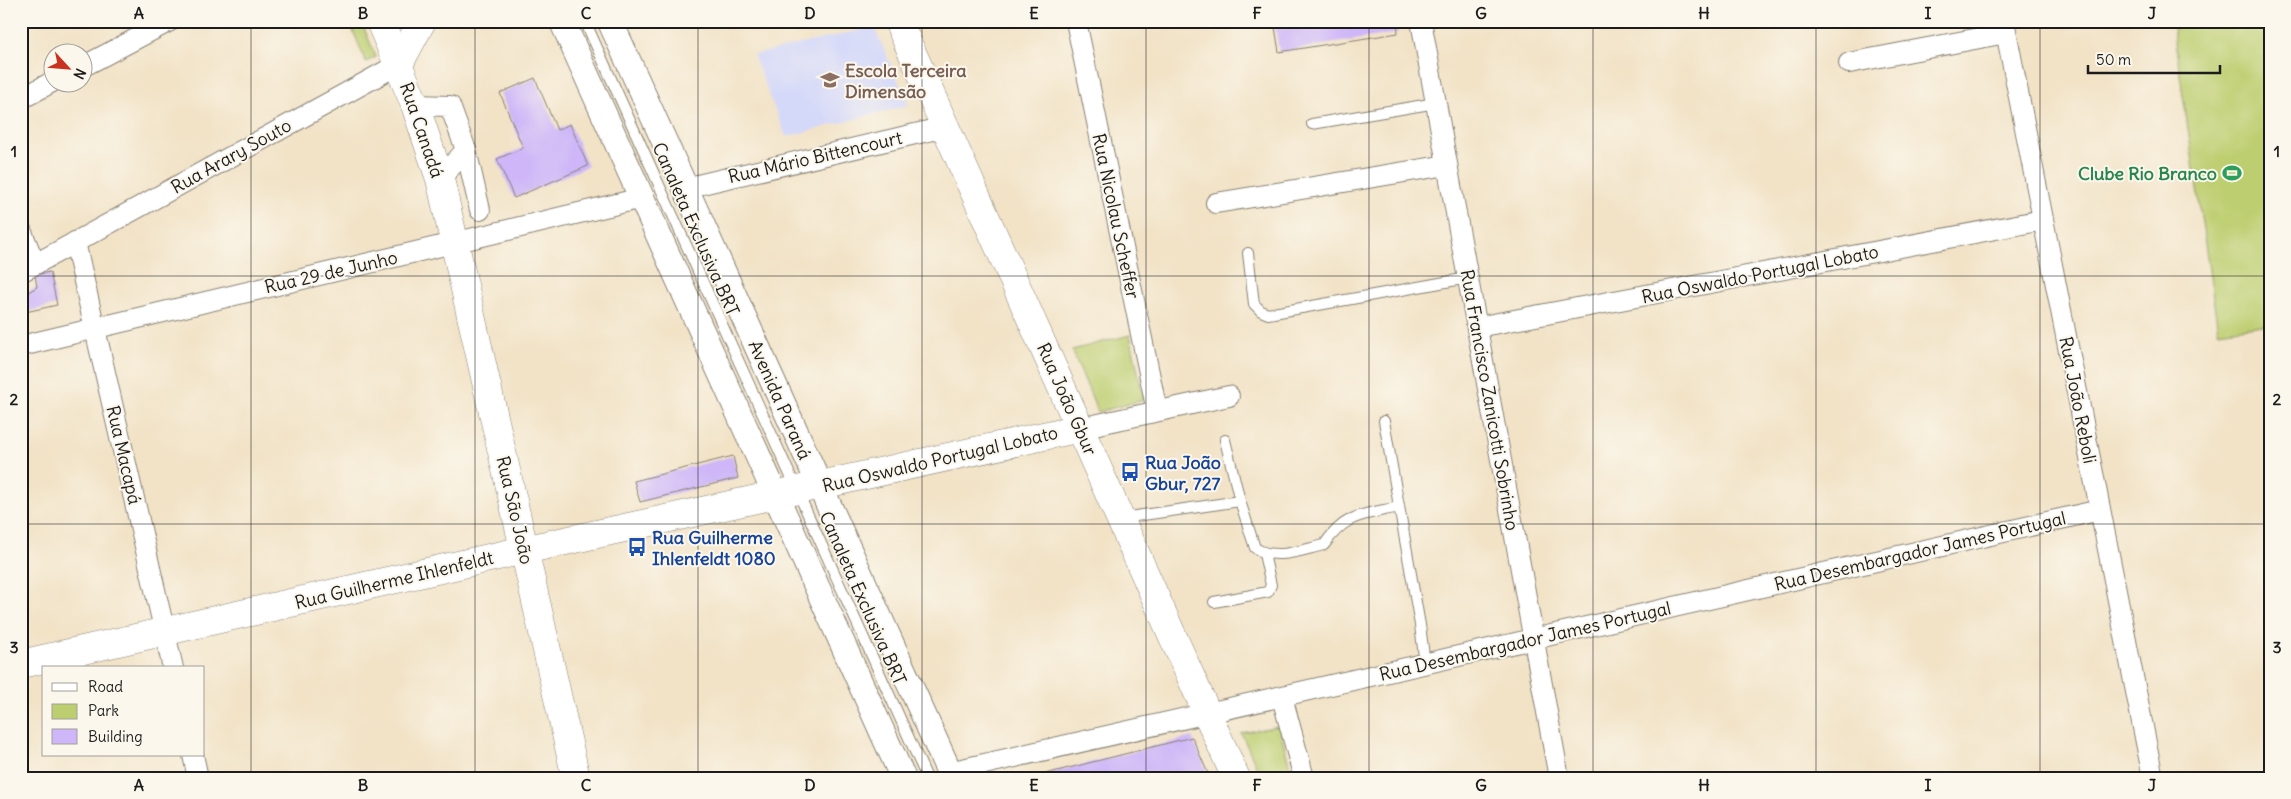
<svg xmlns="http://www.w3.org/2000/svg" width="2291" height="799" font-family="Delius,sans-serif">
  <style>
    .built { fill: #d4d8f9 }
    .green { fill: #bdce70; stroke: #6c7546 }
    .building { fill: #ceb6f8 }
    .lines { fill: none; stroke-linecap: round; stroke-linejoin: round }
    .service-casing { stroke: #878072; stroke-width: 12 }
    .minor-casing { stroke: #878072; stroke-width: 22 }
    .tertiary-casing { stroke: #878072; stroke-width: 27 }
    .secondary-casing { stroke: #878072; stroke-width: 29 }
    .primary-casing { stroke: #878072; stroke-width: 29 }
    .service { stroke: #fff; stroke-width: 10 }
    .minor { stroke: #fff; stroke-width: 20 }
    .tertiary { stroke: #fff; stroke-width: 25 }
    .secondary { stroke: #fff; stroke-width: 28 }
    .primary { stroke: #fff; stroke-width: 28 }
    .grid { fill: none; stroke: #1c1c1c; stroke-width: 1; stroke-opacity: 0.55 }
    .labels { text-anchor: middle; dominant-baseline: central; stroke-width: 4; stroke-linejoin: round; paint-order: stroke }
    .education-label { font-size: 18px; font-weight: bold; fill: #785e54; stroke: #fbf7ec; text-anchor: start }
    .street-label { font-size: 18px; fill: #1c1c1c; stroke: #fbf7ec }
    .leisure-label { font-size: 18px; font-weight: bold; fill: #27864d; stroke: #fbf7ec; text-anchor: end }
    .transit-label { font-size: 18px; font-weight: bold; fill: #164399; stroke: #fbf7ec; text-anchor: start }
    .neatline { fill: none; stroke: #1c1c1c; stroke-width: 2 }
    .grid-label { font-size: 16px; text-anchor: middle; font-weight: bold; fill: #1c1c1c }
  </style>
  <rect width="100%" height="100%" fill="#fbf7ec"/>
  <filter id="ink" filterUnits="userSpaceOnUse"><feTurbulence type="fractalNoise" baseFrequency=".02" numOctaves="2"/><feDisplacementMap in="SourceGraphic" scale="10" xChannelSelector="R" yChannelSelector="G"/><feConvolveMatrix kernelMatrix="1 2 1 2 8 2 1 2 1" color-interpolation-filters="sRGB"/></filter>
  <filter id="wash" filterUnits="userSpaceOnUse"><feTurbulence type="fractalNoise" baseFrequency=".0096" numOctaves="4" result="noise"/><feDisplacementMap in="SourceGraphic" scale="20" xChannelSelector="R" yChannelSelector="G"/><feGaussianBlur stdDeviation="1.12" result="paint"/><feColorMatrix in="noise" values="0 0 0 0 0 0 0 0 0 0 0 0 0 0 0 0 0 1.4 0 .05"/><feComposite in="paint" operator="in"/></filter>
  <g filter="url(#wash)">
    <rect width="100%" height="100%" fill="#f2e3c7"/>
    <path class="built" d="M874 27 909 105 786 137 753 55Z"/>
    <g class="green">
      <path d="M349 21H361L376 57 366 62Z"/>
      <path d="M2172 21H2270V324L2218 331Z"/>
      <path d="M1130 335 1144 400 1098 412 1072 350Z"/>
      <path d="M1279 726 1293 778H1262L1241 733Z"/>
    </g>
    <g id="blocks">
      <g class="building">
        <path d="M1274 21H1397L1398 33 1279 52Z"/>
        <path d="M535 78 557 130 570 124 588 166 514 198 497 159 523 148 500 93Z"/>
        <path d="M50 272 57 305 21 313V296L37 287 35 275Z"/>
        <path d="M733 456 738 478 640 502 634 481Z"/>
        <path d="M1192 737 1210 778H1033V777Z"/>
      </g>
    </g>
  </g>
  <g filter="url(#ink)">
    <use href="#blocks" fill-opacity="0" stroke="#878072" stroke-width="1"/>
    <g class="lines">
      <g class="service-casing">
        <g id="service">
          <path d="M585 21 927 778"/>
          <path d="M1312 124 1436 103"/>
          <path d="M1248 253 1254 304 1261 311 1268 314 1468 278"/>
          <path d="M1384 421 1420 625 1425 664"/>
          <path d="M1225 440 1240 501 1255 548C1276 561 1301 550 1324 545 1346 513 1363 515 1399 507"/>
          <path d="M1122 518 1240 501"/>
          <path d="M1214 602 1268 592 1271 585 1264 554"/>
        </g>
      </g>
      <g class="minor-casing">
        <g id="minor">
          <path d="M1076 21 1157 411"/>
          <path d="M1421 21 1559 778"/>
          <path d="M2004 21 2153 778"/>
          <path d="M1849 63 2006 33"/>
          <path d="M82 67 170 21"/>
          <path d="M21 99 52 82"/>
          <path d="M415 105 450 106 466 150 480 210"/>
          <path d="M440 179 466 150"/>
          <path d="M685 188 945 127"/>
          <path d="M1216 203 1447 165"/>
          <path d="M21 230 35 264"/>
          <path d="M75 242 173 668"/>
          <path d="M21 272 399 64"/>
          <path d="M1477 327 2043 220"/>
          <path d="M21 346 642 198"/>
          <path d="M1080 428 1229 396"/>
          <path d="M1282 697 1304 778"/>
          <path d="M193 755 198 778"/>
          <path d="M949 772 2100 510"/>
        </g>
      </g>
      <g class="tertiary-casing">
        <g id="tertiary">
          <path d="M562 21 903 778"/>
          <path d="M610 21 952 778"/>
        </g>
      </g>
      <g class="secondary-casing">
        <g id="secondary">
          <path d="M399 64 422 21"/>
          <path d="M21 664 524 550 1080 428"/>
        </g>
      </g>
      <g class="primary-casing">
        <g id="primary">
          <path d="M380 21 415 105 440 179 576 778"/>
          <path d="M898 21 1236 778"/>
        </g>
      </g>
      <use href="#service" class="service"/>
      <use href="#minor" class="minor"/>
      <use href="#tertiary" class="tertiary"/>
      <use href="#secondary" class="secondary"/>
      <use href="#primary" class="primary"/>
    </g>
  </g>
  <path class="grid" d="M251 21V778M475 21V778M698 21V778M922 21V778M1146 21V778M1369 21V778M1593 21V778M1816 21V778M2040 21V778M21 276H2270M21 524H2270"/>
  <defs>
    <g id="school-bare" transform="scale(1.5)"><path d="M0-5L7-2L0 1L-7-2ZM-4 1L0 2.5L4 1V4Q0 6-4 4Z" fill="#8d6e63" stroke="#fbf7ec" stroke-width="2.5" paint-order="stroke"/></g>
    <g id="stadium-bare" transform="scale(1.5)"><path d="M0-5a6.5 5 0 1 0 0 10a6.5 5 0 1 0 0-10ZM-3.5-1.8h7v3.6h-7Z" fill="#2e9e5b" stroke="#fbf7ec" stroke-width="2.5" paint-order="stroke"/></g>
    <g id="bus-bare" transform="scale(1.5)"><path d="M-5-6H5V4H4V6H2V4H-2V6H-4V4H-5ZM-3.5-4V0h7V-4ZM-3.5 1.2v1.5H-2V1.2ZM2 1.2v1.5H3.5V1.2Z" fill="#1a4fb4" stroke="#fbf7ec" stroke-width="2.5" paint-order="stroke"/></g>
  </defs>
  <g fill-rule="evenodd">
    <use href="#school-bare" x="830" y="80"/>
    <use href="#stadium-bare" x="2232" y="173"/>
    <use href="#bus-bare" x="1130" y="472"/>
    <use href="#bus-bare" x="637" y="547"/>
  </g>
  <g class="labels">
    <g class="education-label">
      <text x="845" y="70">Escola Terceira<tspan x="845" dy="21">Dimensão</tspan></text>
    </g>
    <g class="street-label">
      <text transform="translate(422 130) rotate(71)">Rua Canadá</text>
      <text transform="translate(231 156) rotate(-29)">Rua Arary Souto</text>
      <text transform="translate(815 157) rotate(-13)">Rua Mário Bittencourt</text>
      <text transform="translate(1116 216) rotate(78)">Rua Nicolau Scheffer</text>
      <text transform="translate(696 229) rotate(66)">Canaleta Exclusiva BRT</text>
      <text transform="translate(331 272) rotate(-13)">Rua 29 de Junho</text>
      <text transform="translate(1760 274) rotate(-11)">Rua Oswaldo Portugal Lobato</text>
      <text transform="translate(1067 399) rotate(66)">Rua João Gbur</text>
      <text transform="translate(780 400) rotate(66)">Avenida Paraná</text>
      <text transform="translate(1490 400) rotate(80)">Rua Francisco Zanicotti Sobrinho</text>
      <text transform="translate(2078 400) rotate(79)">Rua João Reboli</text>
      <text transform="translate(124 455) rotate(77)">Rua Macapá</text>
      <text transform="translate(940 459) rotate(-13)">Rua Oswaldo Portugal Lobato</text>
      <text transform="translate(515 510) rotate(77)">Rua São João</text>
      <text transform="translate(1920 551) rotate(-13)">Rua Desembargador James Portugal</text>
      <text transform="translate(394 580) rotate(-13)">Rua Guilherme Ihlenfeldt</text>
      <text transform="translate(863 598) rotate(66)">Canaleta Exclusiva BRT</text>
      <text transform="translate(1525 641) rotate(-13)">Rua Desembargador James Portugal</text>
    </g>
    <g class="leisure-label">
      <text x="2217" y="173">Clube Rio Branco</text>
    </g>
    <g class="transit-label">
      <text x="1145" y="462">Rua João<tspan x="1145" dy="21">Gbur, 727</tspan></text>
      <text x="652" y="537">Rua Guilherme<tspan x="652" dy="21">Ihlenfeldt 1080</tspan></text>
    </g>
  </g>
  <rect width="2291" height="799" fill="none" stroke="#fbf7ec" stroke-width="55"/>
  <rect x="42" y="666" width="162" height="90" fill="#fbf7ec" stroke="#a29f99"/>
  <rect x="52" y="683" width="25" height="8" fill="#ffffff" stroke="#a29f99"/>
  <text x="88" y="692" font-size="15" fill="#1c1c1c">Road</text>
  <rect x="52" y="704" width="25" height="15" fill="#bdce70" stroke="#a29f99"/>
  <text x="88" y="716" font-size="15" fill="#1c1c1c">Park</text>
  <rect x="52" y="729" width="25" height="15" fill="#ceb6f8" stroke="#a29f99"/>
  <text x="88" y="742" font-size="15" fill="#1c1c1c">Building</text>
  <g transform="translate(68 68) rotate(116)"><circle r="24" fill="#fbf7ec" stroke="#a29f99"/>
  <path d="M0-4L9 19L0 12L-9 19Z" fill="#c8321e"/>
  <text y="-8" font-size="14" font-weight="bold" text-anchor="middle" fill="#1c1c1c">N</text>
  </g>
  <path d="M2088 65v8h132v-8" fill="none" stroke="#1c1c1c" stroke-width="2.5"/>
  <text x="2096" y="65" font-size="15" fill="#1c1c1c" stroke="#fbf7ec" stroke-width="4" paint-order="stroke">50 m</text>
  <rect x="28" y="28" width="2236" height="744" class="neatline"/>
  <g class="grid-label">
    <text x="139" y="19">A</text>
    <text x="363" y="19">B</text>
    <text x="586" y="19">C</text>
    <text x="810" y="19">D</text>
    <text x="1034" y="19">E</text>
    <text x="1257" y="19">F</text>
    <text x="1481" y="19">G</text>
    <text x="1704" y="19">H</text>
    <text x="1928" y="19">I</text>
    <text x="2152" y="19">J</text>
    <text x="14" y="157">1</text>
    <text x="2277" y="157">1</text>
    <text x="14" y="405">2</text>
    <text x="2277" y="405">2</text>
    <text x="14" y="653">3</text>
    <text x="2277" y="653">3</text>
    <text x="139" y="791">A</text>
    <text x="363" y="791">B</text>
    <text x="586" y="791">C</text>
    <text x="810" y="791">D</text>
    <text x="1034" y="791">E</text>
    <text x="1257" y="791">F</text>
    <text x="1481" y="791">G</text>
    <text x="1704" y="791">H</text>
    <text x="1928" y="791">I</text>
    <text x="2152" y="791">J</text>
  </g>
</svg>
